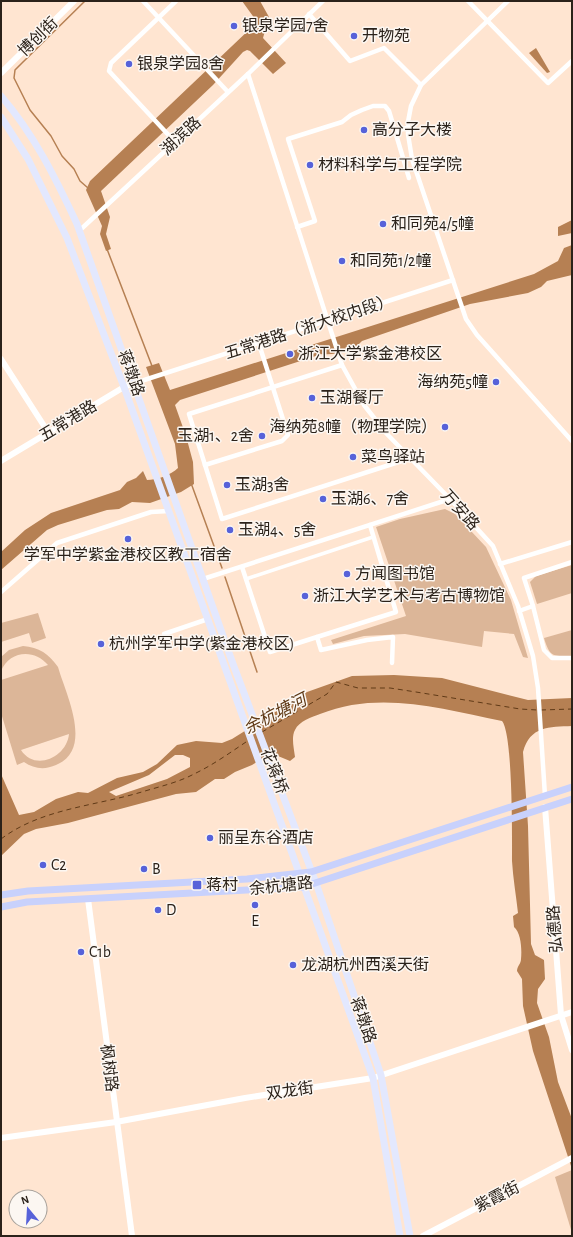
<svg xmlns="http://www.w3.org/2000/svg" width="573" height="1237" font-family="'Alegreya Sans','Noto Sans SC',sans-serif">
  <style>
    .green { fill: #dcb698; fill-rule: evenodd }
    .water { fill: #b68053; fill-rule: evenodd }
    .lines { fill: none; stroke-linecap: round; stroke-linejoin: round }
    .stream { stroke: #b68053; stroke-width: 1.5 }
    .ferry { stroke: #603a17; stroke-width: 1; stroke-dasharray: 5 4; stroke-linecap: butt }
    .pedestrian { stroke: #fff; stroke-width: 3.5 }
    .minor { stroke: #fff; stroke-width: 4.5 }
    .tertiary { stroke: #fff; stroke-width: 6 }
    .secondary { stroke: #e3e8fe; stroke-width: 7 }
    .primary { stroke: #c8d1fc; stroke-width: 7 }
    .poi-dot { fill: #5762d9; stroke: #fcf7f2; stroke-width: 1.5 }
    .labels { text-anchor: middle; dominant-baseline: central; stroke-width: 3; stroke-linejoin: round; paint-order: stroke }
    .poi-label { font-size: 16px; fill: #2b221a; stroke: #fcf7f2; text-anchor: start }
    .street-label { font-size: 16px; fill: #2b221a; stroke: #fcf7f2 }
    .water-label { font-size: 17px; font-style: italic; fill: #603a17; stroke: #fcf7f2 }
  </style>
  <rect width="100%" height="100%" fill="#ffe5d1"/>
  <g class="green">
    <path d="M445 509 455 514 486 547 511 600 528 658 523 657 514 634 484 631 482 647 405 634 364 636 333 644 331 640 406 616 376 527 400 519Z"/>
    <path d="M572 565V593L537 604 530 582 536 576Z"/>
    <path d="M38 613 46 638 32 643 29 633 1 642V623Z"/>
    <path d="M572 630V656C553 656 550 658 544 638Z"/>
    <path d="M23 646C39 647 49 654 58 667 66 695 94 749 56 765 45 770 34 769 24 762L17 765 1 713V680L48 665C34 648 9 651 1 671V657L9 650ZM69 734C67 757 35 772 21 750Z"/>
    <path d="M572 1170V1233L555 1177Z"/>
  </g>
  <g class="water">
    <path d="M242 1H260L269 17 263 38 286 63 273 74 250 51 247 50 243 52 213 85 101 191 110 217 106 234 111 249 106 251 100 234 102 226 86 190 90 181 252 27 255 19Z"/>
    <path d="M536 48 550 72 547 73 529 53Z"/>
    <path d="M572 220V233L558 236V227Z"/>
    <path d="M572 245V275L547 281 541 287 528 293 470 304 362 341C353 352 335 355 322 354L180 400 175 405 186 436 193 462 194 484 181 492 150 503 132 502 119 509 107 510 58 525 47 530 1 570V552L25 530 51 513 120 490 127 482 136 478 143 471 147 480C157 480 171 475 178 468L175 444 146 367 159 363 170 390 534 274 558 261 564 248Z"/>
    <path d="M394 675 442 678 528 700 572 698V726C549 727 530 726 523 752L528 826 531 944 535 955 544 960 545 979 538 989 537 1003 549 1037 558 1082 572 1119V1169L533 1051 523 1006 522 979 517 971C517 966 521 964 521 959 522 949 521 933 514 927L513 916 518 913C516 895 513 878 512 861 512 838 513 734 502 721 442 709 380 690 320 714 312 717 299 721 295 730 291 737 294 749 295 757L290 761 278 756 274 751 252 765 235 772 224 779H215L196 792 176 794 68 823 36 829 24 834 1 856V774L19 815 34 812 56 799 78 792 88 793 117 778 143 772 157 764 177 745 196 741 222 743 232 739 307 692 352 676ZM175 755H183L190 758V767L167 779 116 796 109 792 149 775Z"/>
  </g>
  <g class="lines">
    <g class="stream">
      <path d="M85 1 22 63 15 70 14 78 30 110 51 136 62 156 74 169 80 181 88 188"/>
      <path d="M107 249 152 366"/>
      <path d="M191 483 222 568"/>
      <path d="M225 577 257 672"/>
    </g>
    <g class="ferry">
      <path d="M541 710 572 709"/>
      <path d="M262 732 327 694 336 682 358 688H390L416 692 520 709 537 710"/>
      <path d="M1 839C42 808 97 806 145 791 162 786 179 782 194 774 213 765 231 752 249 740"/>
    </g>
    <path class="pedestrian" d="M246 579 373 537"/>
    <g class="minor">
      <path d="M143 1 228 92"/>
      <path d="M468 1 548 83 572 61"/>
      <path d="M508 1 421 85 411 106 408 122V134L412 159 466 319 477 335 572 441"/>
      <path d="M309 14 350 61 384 48 421 85"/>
      <path d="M248 74 342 365 364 405 386 433 450 499 493 546 518 606 533 656 538 688 545 796"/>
      <path d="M395 131 409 178"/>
      <path d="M175 142 109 71 111 63 176 1"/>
      <path d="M297 227 315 221 288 139 342 122 351 115 362 110 373 106H385L389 111 395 131 407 128"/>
      <path d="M79 231 248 74 323 1"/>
      <path d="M342 365 189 414 222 519 411 458"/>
      <path d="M135 383 453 280"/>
      <path d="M205 465 282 441 288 435 259 344"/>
      <path d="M572 562 524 578 533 606 544 650 552 658H572"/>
      <path d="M500 564 572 542"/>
      <path d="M242 567 270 652 317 637 321 650 367 640 393 637 392 663"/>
      <path d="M203 579 450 499"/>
      <path d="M1 592 57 543 151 512 169 511"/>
      <path d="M519 611 533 606"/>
      <path d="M164 634 208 619"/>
      <path d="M317 637 396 612 370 525"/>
    </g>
    <g class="tertiary">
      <path d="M1 73 74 1"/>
      <path d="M1 359 48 432"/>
      <path d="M1 461 124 387 135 383"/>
      <path d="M545 807 561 1015 572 1050"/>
      <path d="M88 899 132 1236"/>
      <path d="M1 1138 116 1122 245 1098 373 1078 572 1012"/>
      <path d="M423 1236 572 1158"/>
    </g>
    <g class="secondary">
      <path d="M1 96C34 134 56 179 77 224L233 664 316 883 381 1075 410 1236"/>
      <path d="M1 117 28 159 67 238 124 387 373 1078 400 1236"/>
    </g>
    <g class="primary">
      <path d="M1 895 28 891 247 879 311 872 572 787"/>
      <path d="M1 907 27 902 303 887 572 799"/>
    </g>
  </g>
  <g class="poi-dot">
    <circle cx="234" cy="26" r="4"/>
    <circle cx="354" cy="36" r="4"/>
    <circle cx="129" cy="64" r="4"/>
    <circle cx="364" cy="130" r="4"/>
    <circle cx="310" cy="165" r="4"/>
    <circle cx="383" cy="224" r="4"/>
    <circle cx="342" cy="261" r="4"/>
    <circle cx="290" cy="354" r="4"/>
    <circle cx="496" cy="382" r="4"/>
    <circle cx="312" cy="398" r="4"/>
    <circle cx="445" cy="427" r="4"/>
    <circle cx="262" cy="436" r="4"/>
    <circle cx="353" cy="457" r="4"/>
    <circle cx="227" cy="485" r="4"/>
    <circle cx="323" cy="499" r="4"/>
    <circle cx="230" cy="530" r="4"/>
    <circle cx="128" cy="539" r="4"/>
    <circle cx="347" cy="574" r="4"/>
    <circle cx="305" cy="596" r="4"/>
    <circle cx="101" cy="644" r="4"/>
    <circle cx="210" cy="838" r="4"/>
    <circle cx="43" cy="865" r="4"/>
    <circle cx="144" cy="869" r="4"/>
    <rect x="192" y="880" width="10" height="10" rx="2"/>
    <circle cx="255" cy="905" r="4"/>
    <circle cx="158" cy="910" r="4"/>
    <circle cx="81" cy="952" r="4"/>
    <circle cx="293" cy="965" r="4"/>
  </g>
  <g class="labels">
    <g class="poi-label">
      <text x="242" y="26">银泉学园7舍</text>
      <text x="362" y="36">开物苑</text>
      <text x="137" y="64">银泉学园8舍</text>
      <text x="372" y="130">高分子大楼</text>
      <text x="318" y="165">材料科学与工程学院</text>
      <text x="391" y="224">和同苑4/5幢</text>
      <text x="350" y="261">和同苑1/2幢</text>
      <text x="298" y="354">浙江大学紫金港校区</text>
      <text x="488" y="382" text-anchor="end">海纳苑5幢</text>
      <text x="320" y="398">玉湖餐厅</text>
      <text x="437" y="427" text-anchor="end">海纳苑8幢（物理学院）</text>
      <text x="254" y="436" text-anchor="end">玉湖1、2舍</text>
      <text x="361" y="457">菜鸟驿站</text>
      <text x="235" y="485">玉湖3舍</text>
      <text x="331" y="499">玉湖6、7舍</text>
      <text x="238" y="530">玉湖4、5舍</text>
      <text x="128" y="555" text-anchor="middle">学军中学紫金港校区教工宿舍</text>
      <text x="355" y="574">方闻图书馆</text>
      <text x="313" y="596">浙江大学艺术与考古博物馆</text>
      <text x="109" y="644">杭州学军中学(紫金港校区)</text>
      <text x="218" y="838">丽呈东谷酒店</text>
      <text x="51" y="865">C2</text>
      <text x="152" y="869">B</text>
      <text x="206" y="885">蒋村</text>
      <text x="166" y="910">D</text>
      <text x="255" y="921" text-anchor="middle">E</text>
      <text x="89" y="952">C1b</text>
      <text x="301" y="965">龙湖杭州西溪天街</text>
    </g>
    <g class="street-label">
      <text transform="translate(38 37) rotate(-44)">博创街</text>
      <text transform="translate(181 136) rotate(-43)">湖滨路</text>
      <text transform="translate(309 327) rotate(-18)">五常港路（浙大校内段）</text>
      <text transform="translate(131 373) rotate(70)">蒋墩路</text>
      <text transform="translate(68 421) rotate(-31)">五常港路</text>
      <text transform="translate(460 510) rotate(48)">万安路</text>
      <text transform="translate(274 771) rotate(69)">花蒋桥</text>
      <text transform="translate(281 886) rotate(-6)">余杭塘路</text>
      <text transform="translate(555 929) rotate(-94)">弘德路</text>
      <text transform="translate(363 1020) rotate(71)">蒋墩路</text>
      <text transform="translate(109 1068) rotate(83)">枫树路</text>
      <text transform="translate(290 1091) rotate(-8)">双龙街</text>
      <text transform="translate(497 1197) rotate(-27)">紫霞街</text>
    </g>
    <g class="water-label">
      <text transform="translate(275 714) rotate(-27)">余杭塘河</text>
    </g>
  </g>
  <rect width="573" height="1237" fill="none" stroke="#2b221a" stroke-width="4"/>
  <g transform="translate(28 1209) rotate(342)"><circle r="19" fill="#fcf7f2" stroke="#a8a29c"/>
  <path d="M0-3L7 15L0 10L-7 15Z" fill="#5762d9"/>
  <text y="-6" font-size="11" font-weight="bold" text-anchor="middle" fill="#2b221a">N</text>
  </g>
</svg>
